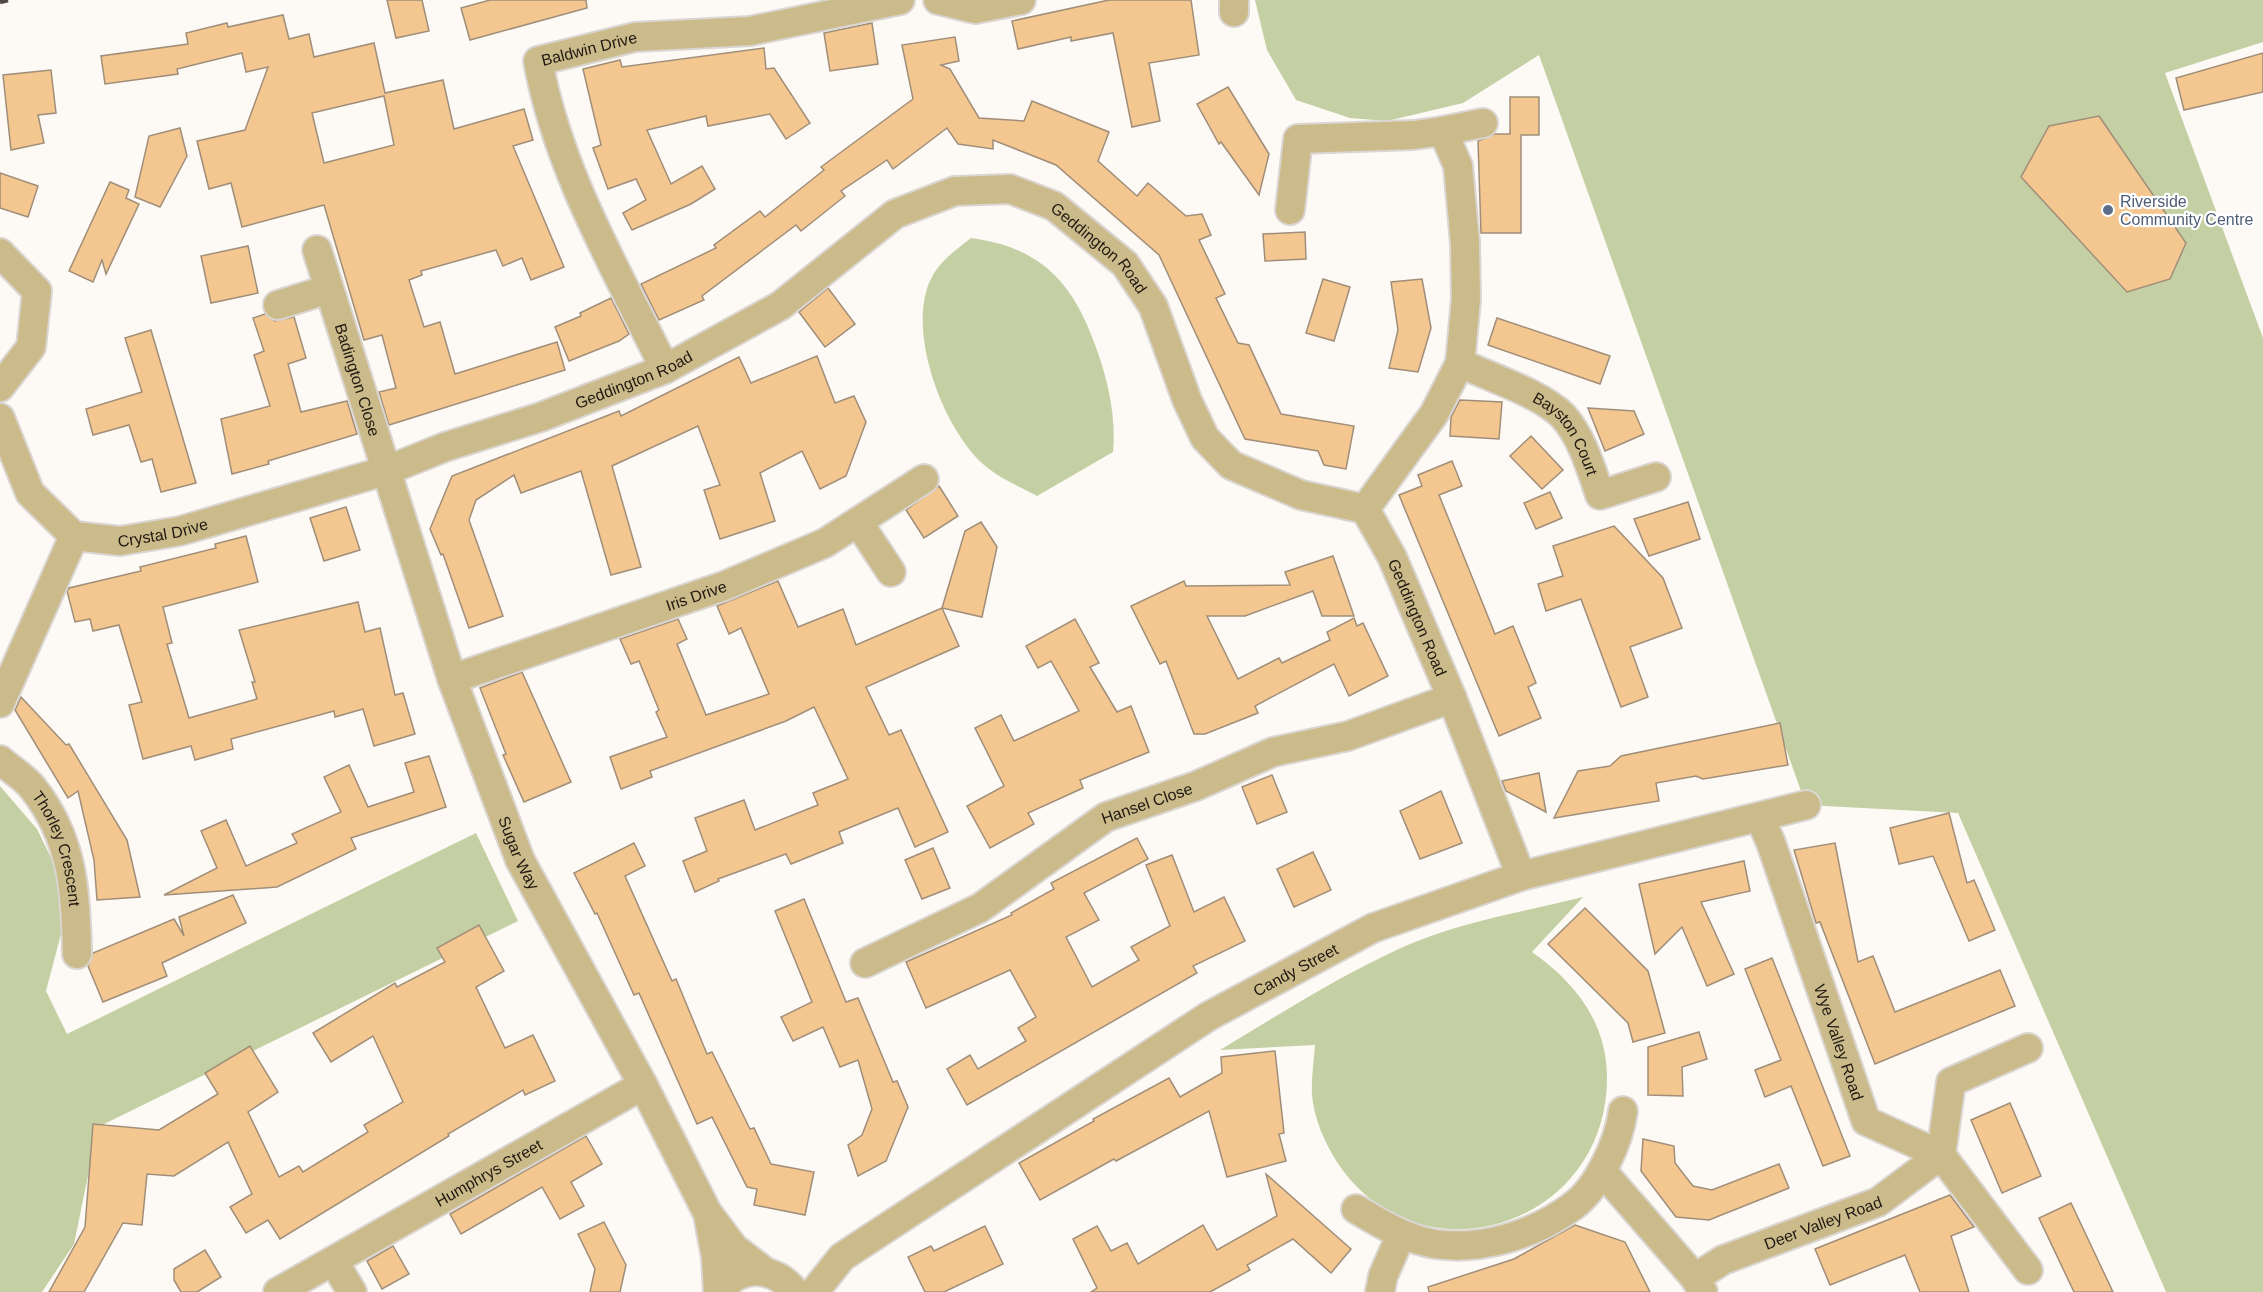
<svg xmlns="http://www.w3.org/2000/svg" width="2263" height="1292" font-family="Helvetica,sans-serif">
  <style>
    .green { fill: #c4d0a4 }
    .building { fill: #f4c791; stroke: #a08e79; stroke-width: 1.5; fill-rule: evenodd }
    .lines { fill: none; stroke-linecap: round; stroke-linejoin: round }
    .street-casing { stroke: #dad5d0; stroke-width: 32 }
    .street { stroke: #cbbb8b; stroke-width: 28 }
    .rail { stroke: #4f4941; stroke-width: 4.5; stroke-dasharray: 9 4.5; stroke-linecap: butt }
    .service-dot { fill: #5c6f8a; stroke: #fff; stroke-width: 2 }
    .labels { text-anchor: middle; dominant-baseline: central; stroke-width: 4.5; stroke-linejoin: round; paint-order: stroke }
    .street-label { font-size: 16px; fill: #201911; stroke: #fff }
    .service-label { font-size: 16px; fill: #4e5e75; stroke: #fff; text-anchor: start }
  </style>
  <rect width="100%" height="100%" fill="#fdf9f4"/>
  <g class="green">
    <path d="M1255 0H2263V42L2165 73 2263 338V1292H2166L1958 813 1806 805 1539 55 1463 103 1387 121 1350 118 1296 100 1267 50Z"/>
    <path d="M971 238C1045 248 1075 286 1098 353 1109 385 1116 418 1113 452L1037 496C1021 487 1003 480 989 469 944 435 904 328 932 277 940 261 957 249 971 238Z"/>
    <path d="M0 786 37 829 62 880 61 934 46 991 67 1034 476 833 518 921 98 1127 74 1244 42 1292H0Z"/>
    <path d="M1583 897 1532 952C1576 983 1607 1023 1607 1078 1607 1227 1418 1286 1337 1162 1325 1143 1314 1119 1312 1095 1311 1079 1314 1061 1315 1045L1220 1050C1280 1014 1339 976 1403 947 1459 922 1523 912 1583 897Z"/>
  </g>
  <g class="building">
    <path d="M387 0H422L429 31 396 38Z"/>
    <path d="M490 0H586L587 8 470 40 461 8Z"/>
    <path d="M1109 0H1191L1199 55 1149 63 1160 121 1132 127 1113 33 1071 41V37L1018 49 1012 21Z"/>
    <path d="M283 15 289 39 309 34 314 57 374 43 385 93 443 80 454 129 524 109 533 140 513 146 564 267 531 280 522 258 503 266 496 250 421 271 422 275 409 280 424 327 440 322 455 374 557 342 565 370 389 425 379 392 396 388 382 335 364 340 324 205 242 227 231 183 209 189 197 141 245 130 268 67 246 72 242 53 177 69 178 74 105 84 101 56 188 44 186 33 227 23 228 27ZM384 96 394 145 324 163 312 113Z"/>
    <path d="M872 23 878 64 830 71 824 33Z"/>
    <path d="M955 37 959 61 941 65 950 69 979 118 1024 121 1032 101 1109 132 1098 161 1137 196 1148 183 1186 216 1202 214 1211 235 1199 240 1225 294 1216 298 1238 343 1249 345 1281 414 1354 426 1346 469 1324 465 1318 451 1245 439 1159 255 1056 165 993 140V149L958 144 947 128 893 169 887 160 841 191 845 196 801 231 796 225 702 296 704 300 659 320 641 284 716 248 714 245 760 211 765 217 824 170 821 167 913 99 902 45Z"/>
    <path d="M764 48 766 69 774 68 810 123 786 139 770 114 708 126 706 116 647 130 671 184 702 166 715 189 691 204 632 230 623 213 646 200 636 179 608 189 593 148 601 145 583 69 620 60 622 67Z"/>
    <path d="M2263 53V92L2184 110 2176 78Z"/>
    <path d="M51 70 56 113 38 115 44 143 11 150 3 75Z"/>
    <path d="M1228 87 1269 154 1259 195 1221 142 1219 144 1197 104Z"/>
    <path d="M1510 97H1539V135H1521V233H1481L1478 141 1495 134H1510Z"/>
    <path d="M2099 116 2186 243 2170 279 2127 292 2021 177 2049 126Z"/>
    <path d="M180 128 187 156 160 207 135 197 149 136Z"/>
    <path d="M0 173 38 186 28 217 0 208Z"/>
    <path d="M110 182 129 190 126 198 139 204 106 274 102 260 93 282 69 271Z"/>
    <path d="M1305 232 1306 259 1265 261 1263 234Z"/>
    <path d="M248 246 258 293 211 303 201 256Z"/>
    <path d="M1323 279 1350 287 1334 341 1306 333Z"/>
    <path d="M1422 279 1431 328 1418 372 1389 368 1398 330 1391 282Z"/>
    <path d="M828 288 855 324 825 347 799 312Z"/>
    <path d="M611 298 629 334 619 341 569 361 555 327 581 316 580 313Z"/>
    <path d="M265 314 275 321 294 317 306 358 288 364 301 412 347 401 357 434 268 461 269 464 232 474 221 419 270 406 254 355 264 351 253 318Z"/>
    <path d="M1497 318 1610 356 1600 384 1488 345Z"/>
    <path d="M151 330 196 483 161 492 152 459 141 462 129 425 93 435 86 409 142 392 125 338Z"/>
    <path d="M817 356 835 403 854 396 866 422 846 476 820 489 802 451 760 473 775 521 720 539 704 490 720 485 698 426 612 466 641 567 611 575 581 471 521 493 514 475 476 500 469 520 503 616 469 628 443 554 441 555 430 529 452 476 619 411 621 416 739 357 751 383Z"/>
    <path d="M1460 400 1502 402 1499 439 1450 436 1451 417Z"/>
    <path d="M1588 408 1634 411 1644 434 1605 451Z"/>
    <path d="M1531 436 1563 470 1542 489 1510 456Z"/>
    <path d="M1452 461 1462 486 1439 495 1495 634 1513 626 1536 683 1528 687 1541 718 1499 736 1399 495 1422 486 1418 475Z"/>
    <path d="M939 486 958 516 924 538 906 510Z"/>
    <path d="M1550 492 1562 518 1536 529 1524 503Z"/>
    <path d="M1688 502 1700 539 1649 556 1634 519Z"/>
    <path d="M346 507 360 550 324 561 310 518Z"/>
    <path d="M981 522 997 547 982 617 942 608 965 531Z"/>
    <path d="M1614 526 1663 578 1682 628 1630 647 1648 697 1621 707 1581 599 1546 611 1538 584 1563 576 1553 546Z"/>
    <path d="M246 536 258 582 163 607 172 643 167 644 189 718 257 699 252 682H255L239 630 358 602 365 632 380 628 395 695 403 693 415 734 374 746 363 709 335 717 334 711 231 739 233 749 195 760 191 746 143 759 129 705 142 702 119 625 93 631 90 619 75 622 67 591 69 588 141 571 140 567 216 548 215 544Z"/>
    <path d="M1333 556 1354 616H1322L1313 591 1245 616H1207L1238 679 1279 658 1282 663 1330 640 1327 632 1354 618 1357 626 1363 623 1388 676 1349 696 1334 664 1255 706 1258 713 1205 734H1194L1166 661 1160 664 1131 606 1184 581 1186 586 1290 585 1285 572Z"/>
    <path d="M778 581 798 627 843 609 856 645 942 608 959 646 866 687 889 735 901 730 948 832 915 847 898 808 839 832 843 843 791 864 786 854 718 879 719 881 695 892 683 861 707 851 695 818 744 800 755 830 818 805 813 793 848 779 814 707 786 721 650 771 652 777 621 789 610 757 667 737 656 712 659 710 639 661 631 664 620 639 678 619 687 639 677 644 706 715 769 694 741 628 729 634 717 606Z"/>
    <path d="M1075 619 1099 663 1090 667 1117 712 1131 706 1149 752 1080 780 1083 788 1028 813 1034 824 990 848 967 806 1004 786 975 728 1001 715 1014 741 1079 711 1051 661 1038 668 1026 646Z"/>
    <path d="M522 672 571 782 524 802 503 755 506 754 480 688Z"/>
    <path d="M21 697 66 745 69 744 127 840 140 897 97 900 94 860 78 791 68 798 15 710Z"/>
    <path d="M1780 723 1788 765 1703 779 1696 776 1656 783 1659 801 1554 818 1578 771 1610 766 1621 756Z"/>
    <path d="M429 756 446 807 351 838 356 849 277 887 164 895 217 868 201 831 226 820 246 866 297 843 292 834 341 812 324 777 349 765 368 807 414 792 405 763Z"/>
    <path d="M1539 773 1546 812 1506 791 1502 781Z"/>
    <path d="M1272 775 1287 812 1257 824 1242 787Z"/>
    <path d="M1441 791 1462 843 1420 859 1400 811Z"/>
    <path d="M1949 813 1967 883 1974 880 1995 930 1969 941 1933 856 1899 864 1890 828Z"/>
    <path d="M1137 838 1148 859 1084 893 1099 920 1066 937 1092 987 1139 960 1131 947 1170 926 1146 865 1172 855 1194 912 1224 897 1245 941 1193 966 1197 973 967 1105 947 1069 970 1055 978 1069 1026 1041 1018 1028 1036 1017 1010 970 926 1008 906 962 1012 915 1011 913 1054 889 1051 883Z"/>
    <path d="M634 843 645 866 625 876 672 981 676 979 707 1054 712 1052 750 1129 754 1128 771 1164 814 1172 805 1215 754 1205 757 1189 747 1187 712 1117 697 1124 639 993 634 995 597 913 595 914 574 873Z"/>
    <path d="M1835 843 1858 962 1873 956 1895 1012 2000 970 2015 1006 1875 1064 1820 922 1816 923 1794 850Z"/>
    <path d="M933 848 950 888 922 899 905 860Z"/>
    <path d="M1313 852 1331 890 1294 907 1277 869Z"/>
    <path d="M1744 861 1750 891 1701 902 1734 974 1707 986 1682 927 1655 954 1639 884Z"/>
    <path d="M233 895 246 923 162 963 167 976 103 1002 88 966 93 953 174 919 184 936 179 917Z"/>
    <path d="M804 899 846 1002 858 998 893 1082 897 1081 908 1107 886 1161 858 1176 848 1145 862 1135 872 1109 858 1060 840 1067 823 1027 793 1041 781 1017 812 1002 775 911Z"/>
    <path d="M1585 908 1648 971 1665 1033 1633 1042 1628 1023 1548 944Z"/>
    <path d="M479 925 504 971 476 987 505 1048 533 1035 555 1081 525 1095 523 1090 448 1134 449 1136 280 1239 268 1220 246 1233 230 1207 252 1194 228 1142 174 1176 147 1174 142 1225 123 1223 84 1292H49L85 1227 93 1124 159 1130 218 1094 205 1073 250 1046 278 1092 248 1112 279 1177 299 1166 303 1172 368 1132 364 1125 403 1102 373 1036 331 1062 313 1033 395 983 397 987 445 962 437 948Z"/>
    <path d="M1772 958 1850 1156 1823 1166 1791 1086 1765 1097 1755 1070 1781 1060 1745 969Z"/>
    <path d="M1699 1032 1707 1059 1682 1067 1683 1096 1648 1095V1047Z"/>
    <path d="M1275 1051 1284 1133 1279 1134 1286 1161 1227 1177 1209 1111 1116 1161 1114 1159 1040 1200 1019 1163 1094 1121 1093 1119 1169 1078 1180 1097 1222 1073 1221 1057Z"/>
    <path d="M2010 1103 2041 1176 2002 1193 1971 1120Z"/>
    <path d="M586 1136 602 1164 571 1182 584 1206 560 1219 542 1187 461 1234 450 1214Z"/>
    <path d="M1643 1139 1674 1146 1675 1163 1693 1186 1712 1190 1779 1164 1789 1188 1709 1220 1676 1217 1641 1171Z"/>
    <path d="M1266 1174 1351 1249 1331 1273 1293 1239 1247 1265 1250 1270 1210 1292H1091L1097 1288 1073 1239 1097 1226 1111 1251 1127 1243 1138 1264 1203 1225 1217 1250 1277 1216Z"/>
    <path d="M1950 1195 1974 1227 1951 1236 1969 1292H1920L1905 1255 1830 1285 1815 1249Z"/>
    <path d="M2071 1203 2113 1292H2074L2039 1218Z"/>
    <path d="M604 1222 626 1265 620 1292H590L595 1269 578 1234Z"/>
    <path d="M1575 1225 1625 1242 1650 1292H1429L1428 1287 1514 1259Z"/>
    <path d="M985 1226 1003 1264 944 1292H925L908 1257 931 1246 934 1251Z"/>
    <path d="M393 1246 409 1274 382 1289 367 1261Z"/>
    <path d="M205 1250 221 1277 197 1292H181L174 1280V1269Z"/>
  </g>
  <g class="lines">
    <g class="street-casing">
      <g id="street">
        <path d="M938 0 975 9 1021 0"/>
        <path d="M1234 0V12"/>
        <path d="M1290 210 1298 139 1414 135 1443 131"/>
        <path id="s1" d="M317 250 452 679 520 860 643 1085 707 1212 734 1248 764 1271"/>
        <path d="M0 253 37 291 31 347 0 387"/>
        <path d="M278 305 329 289"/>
        <path id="s2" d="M1460 363C1489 377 1542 394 1563 416 1582 437 1591 469 1600 495L1656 477"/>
        <path id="s3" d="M665 369C616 269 558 171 538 61L635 37 750 31 900 0"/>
        <path id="s4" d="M0 418 30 493 74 536 120 541 180 531 388 470 445 447 541 417 665 369 780 306 895 214 955 191 1010 189 1054 206 1125 264 1153 306 1187 400 1205 438 1231 465 1301 495 1365 509 1392 557 1452 698 1521 876"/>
        <path d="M1365 509 1434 414 1460 363 1466 299 1465 243 1458 166 1443 131 1483 123"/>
        <path d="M858 522 891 572"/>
        <path id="s5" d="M452 679 724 586 825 543 924 479"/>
        <path d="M0 703 74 536"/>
        <path id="s6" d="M0 760C10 769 24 777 32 787 73 838 76 892 77 954"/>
        <path id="s7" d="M1760 818 1771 843 1866 1121 1941 1155 1951 1082 2028 1048"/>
        <path id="s8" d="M865 963 980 908 1106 817 1196 786 1273 752 1348 736 1452 698"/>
        <path d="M1602 1171 1695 1278 1703 1292"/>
        <path d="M1356 1209C1381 1224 1406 1239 1435 1244 1482 1251 1536 1234 1573 1206 1599 1187 1619 1141 1623 1111"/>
        <path d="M709 1220 716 1257 718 1292"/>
        <path d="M334 1262 352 1292"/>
        <path id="s9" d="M1695 1278 1723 1260 1878 1202 1941 1155 2028 1270"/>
        <path id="s10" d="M278 1292 643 1085"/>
        <path d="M720 1292C739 1263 775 1266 795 1292"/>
        <path id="s11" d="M814 1292 842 1257 1209 1016 1373 928 1521 876 1806 805"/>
        <path d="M1380 1292 1383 1276 1401 1235"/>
      </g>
    </g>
    <use href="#street" class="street"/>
    <path class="rail" d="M0 2 8 0"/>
  </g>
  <circle class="service-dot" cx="2108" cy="210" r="6"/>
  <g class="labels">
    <g class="street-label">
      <text stroke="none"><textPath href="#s3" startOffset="387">Baldwin Drive</textPath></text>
      <text stroke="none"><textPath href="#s4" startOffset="1268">Geddington Road</textPath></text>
      <text stroke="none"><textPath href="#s4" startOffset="728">Geddington Road</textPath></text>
      <text stroke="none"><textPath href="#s1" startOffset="136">Badington Close</textPath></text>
      <text stroke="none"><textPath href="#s2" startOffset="132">Bayston Court</textPath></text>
      <text stroke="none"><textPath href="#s4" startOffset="232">Crystal Drive</textPath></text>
      <text stroke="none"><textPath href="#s5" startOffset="258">Iris Drive</textPath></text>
      <text stroke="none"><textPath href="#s4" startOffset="1790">Geddington Road</textPath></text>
      <text stroke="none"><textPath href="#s8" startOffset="326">Hansel Close</textPath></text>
      <text stroke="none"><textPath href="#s6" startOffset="110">Thorley Crescent</textPath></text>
      <text stroke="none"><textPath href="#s1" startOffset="636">Sugar Way</textPath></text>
      <text stroke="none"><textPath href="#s11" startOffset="582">Candy Street</textPath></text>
      <text stroke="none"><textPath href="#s7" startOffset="238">Wye Valley Road</textPath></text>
      <text stroke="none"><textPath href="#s10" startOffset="242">Humphrys Street</textPath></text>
      <text stroke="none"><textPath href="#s9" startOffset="140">Deer Valley Road</textPath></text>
    </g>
    <g class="service-label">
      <text x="2120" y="201">Riverside<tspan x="2120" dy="18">Community Centre</tspan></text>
    </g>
  </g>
</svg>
